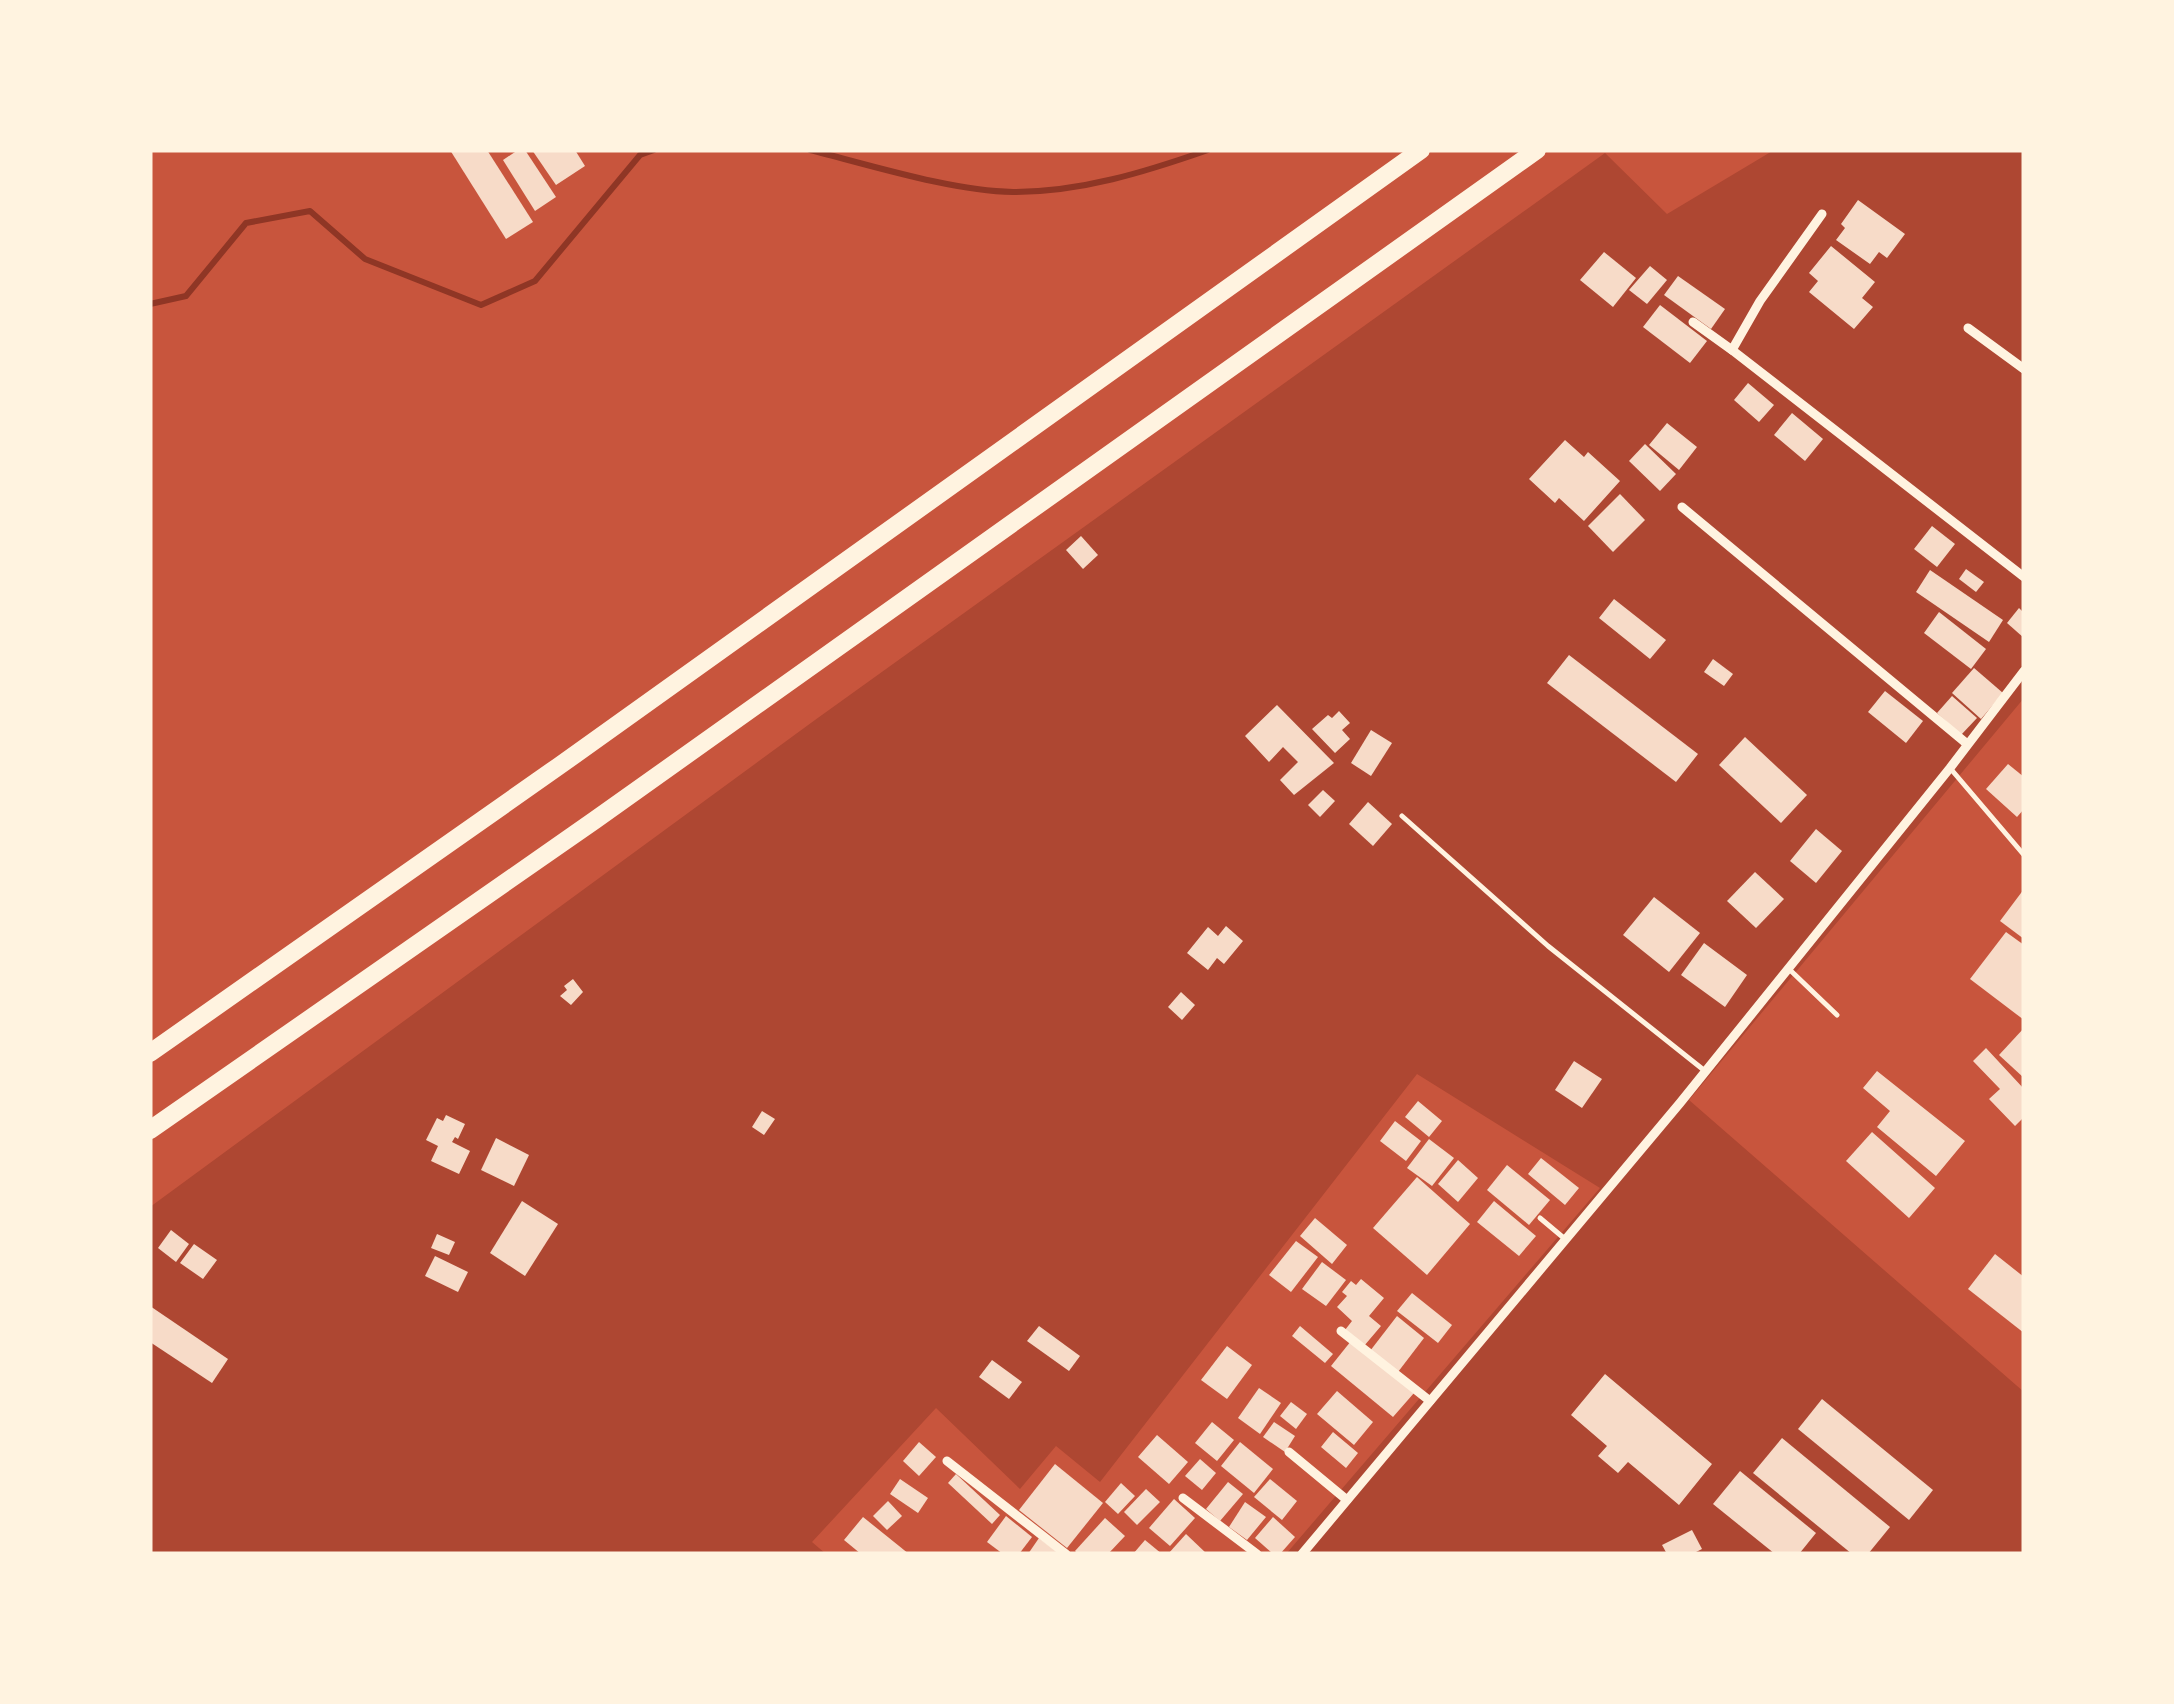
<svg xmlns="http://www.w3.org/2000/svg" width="2174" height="1704" font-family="'Roboto Condensed',sans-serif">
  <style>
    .green { fill: #ae4732 }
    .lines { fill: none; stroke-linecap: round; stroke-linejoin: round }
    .stream { stroke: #8f3625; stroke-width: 6 }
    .building { fill: #f7dbc8 }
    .service { stroke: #fff3e0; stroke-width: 5 }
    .minor { stroke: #fff3e0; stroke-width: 9 }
    .motorway { stroke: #fff3e0; stroke-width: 18 }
  </style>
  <rect width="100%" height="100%" fill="#c8553d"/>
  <path class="green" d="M1774 150H2024V698L1689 1100 2024 1392V1554H1286L1600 1188 1417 1074 1100 1482 1056 1446 1020 1489 936 1408 812 1542 826 1554H150V1207L815 720 1605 153 1667 214Z"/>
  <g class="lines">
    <g class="stream">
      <path d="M810 150C870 165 952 191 1013 192 1081 192 1145 172 1208 150"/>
      <path d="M150 304 186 296 246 223 310 211 365 259 481 305 535 281 640 155 654 150"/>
    </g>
  </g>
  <g class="building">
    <path d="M450 150H487L533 222 506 239Z"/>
    <path d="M518 150H525L556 197 535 211 503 160Z"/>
    <path d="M532 150H575L585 166 556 185Z"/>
    <path d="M1858 200 1905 234 1887 258 1879 252 1870 264 1836 240 1845 228 1841 224Z"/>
    <path d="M1831 246 1875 282 1862 298 1873 307 1854 329 1809 292 1818 281 1809 273Z"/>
    <path d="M1604 252 1636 278 1613 307 1580 280Z"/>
    <path d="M1650 266 1667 280 1647 304 1629 290Z"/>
    <path d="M1678 276 1725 309 1711 329 1664 295Z"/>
    <path d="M1660 305 1707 341 1690 363 1643 327Z"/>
    <path d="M1748 383 1774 405 1759 422 1734 400Z"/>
    <path d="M1792 413 1823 439 1805 461 1774 435Z"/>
    <path d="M1667 423 1697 447 1679 470 1649 445Z"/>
    <path d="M1565 440 1584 457 1588 452 1620 481 1584 521 1559 498 1555 503 1529 479Z"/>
    <path d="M1645 444 1676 474 1660 491 1629 461Z"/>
    <path d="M1620 494 1645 520 1613 552 1588 526Z"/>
    <path d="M1932 526 1955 544 1937 567 1914 549Z"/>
    <path d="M1081 536 1098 555 1083 569 1066 550Z"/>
    <path d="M1966 569 1984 582 1976 592 1959 579Z"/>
    <path d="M1930 570 2003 620 1989 642 1916 592Z"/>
    <path d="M1614 599 1666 640 1650 659 1599 618Z"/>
    <path d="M2019 608 2024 613V638L2007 623Z"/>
    <path d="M1939 612 1986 649 1971 669 1924 633Z"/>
    <path d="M1569 655 1698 754 1676 782 1547 683Z"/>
    <path d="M1713 659 1733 674 1724 686 1704 672Z"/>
    <path d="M1974 668 2003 693 1981 719 1952 693Z"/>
    <path d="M1885 691 1923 721 1906 743 1868 712Z"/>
    <path d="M1952 696 1977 718 1961 735 1937 713Z"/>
    <path d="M1277 705 1334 763 1294 795 1280 780 1298 762 1283 747 1269 762 1245 736Z"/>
    <path d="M1339 711 1350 723 1342 730 1350 739 1335 753 1312 729 1328 715 1332 718Z"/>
    <path d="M1371 730 1392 743 1371 776 1351 763Z"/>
    <path d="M1745 737 1807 795 1781 823 1719 765Z"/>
    <path d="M2008 764 2024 777V809L2017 817 1986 789Z"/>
    <path d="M1323 790 1335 801 1320 817 1308 805Z"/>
    <path d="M1368 802 1392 824 1373 846 1349 824Z"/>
    <path d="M1816 829 1842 851 1816 883 1790 861Z"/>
    <path d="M1755 872 1784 899 1756 928 1727 901Z"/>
    <path d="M2024 889V939L2000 921Z"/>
    <path d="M1654 897 1700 933 1669 972 1623 935Z"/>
    <path d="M1226 926 1243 941 1224 964 1217 958 1208 970 1187 953 1208 927 1218 936Z"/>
    <path d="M2006 932 2024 945V1020L1970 979Z"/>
    <path d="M1704 943 1747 975 1725 1007 1681 975Z"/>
    <path d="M573 979 583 992 571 1005 560 996 567 990 564 986Z"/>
    <path d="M1181 992 1195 1005 1182 1020 1168 1007Z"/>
    <path d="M2024 1028V1078L1999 1055Z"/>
    <path d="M1986 1048 2024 1089V1117L2015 1126 1989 1099 2000 1089 1973 1061Z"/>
    <path d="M1574 1061 1602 1079 1582 1108 1555 1090Z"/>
    <path d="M1877 1071 1965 1141 1936 1176 1877 1127 1890 1111 1863 1088Z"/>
    <path d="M1418 1101 1442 1121 1429 1137 1405 1117Z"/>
    <path d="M762 1111 775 1119 764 1135 752 1127Z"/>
    <path d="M446 1115 465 1124 458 1139 455 1137 452 1142 470 1151 459 1174 431 1161 438 1146 426 1140 437 1118 443 1121Z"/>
    <path d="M1395 1121 1421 1141 1406 1161 1380 1141Z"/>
    <path d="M1872 1132 1935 1188 1909 1218 1846 1161Z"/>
    <path d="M496 1138 529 1155 514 1186 481 1170Z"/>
    <path d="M1429 1139 1454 1158 1432 1186 1407 1168Z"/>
    <path d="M1541 1158 1579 1188 1565 1205 1528 1174Z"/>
    <path d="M1458 1160 1478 1178 1458 1202 1438 1184Z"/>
    <path d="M1507 1165 1550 1200 1529 1225 1487 1190Z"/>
    <path d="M1417 1177 1470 1224 1427 1275 1373 1228Z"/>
    <path d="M522 1201 558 1224 525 1276 490 1253Z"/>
    <path d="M1494 1201 1536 1236 1519 1256 1477 1222Z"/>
    <path d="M1315 1218 1347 1245 1332 1264 1300 1236Z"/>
    <path d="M171 1230 189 1244 176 1262 158 1248Z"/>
    <path d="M437 1234 455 1242 449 1255 431 1248Z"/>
    <path d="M1296 1241 1318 1257 1291 1292 1269 1275Z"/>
    <path d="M194 1244 217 1260 203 1279 180 1263Z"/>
    <path d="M1995 1254 2024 1277V1333L1968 1289Z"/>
    <path d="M435 1256 468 1272 458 1292 425 1276Z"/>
    <path d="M1322 1262 1346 1280 1326 1306 1302 1289Z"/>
    <path d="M1361 1279 1384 1298 1369 1316 1381 1326 1364 1346 1345 1330 1352 1321 1337 1307 1347 1296 1342 1292 1351 1281 1356 1285Z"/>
    <path d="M1412 1293 1452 1325 1438 1343 1397 1311Z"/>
    <path d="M150 1306 228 1359 212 1383 150 1342Z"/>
    <path d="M1397 1316 1424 1338 1398 1372 1370 1351Z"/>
    <path d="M1039 1326 1080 1356 1069 1371 1027 1341Z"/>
    <path d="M1300 1326 1333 1354 1325 1363 1292 1336Z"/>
    <path d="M1351 1341 1414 1393 1393 1417 1331 1366Z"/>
    <path d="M1227 1346 1252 1365 1227 1399 1201 1380Z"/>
    <path d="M992 1360 1022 1382 1009 1399 979 1377Z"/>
    <path d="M1605 1374 1712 1464 1679 1505 1628 1462 1618 1473 1598 1456 1607 1446 1571 1415Z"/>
    <path d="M1259 1388 1281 1403 1260 1434 1238 1418Z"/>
    <path d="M1337 1391 1373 1422 1354 1445 1317 1414Z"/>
    <path d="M1822 1399 1933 1490 1909 1520 1798 1429Z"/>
    <path d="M1291 1402 1307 1414 1296 1429 1280 1416Z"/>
    <path d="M1212 1422 1234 1440 1217 1461 1195 1443Z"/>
    <path d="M1274 1422 1295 1436 1285 1452 1263 1437Z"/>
    <path d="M1333 1432 1358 1453 1346 1468 1321 1447Z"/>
    <path d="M1157 1435 1188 1462 1169 1484 1138 1457Z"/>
    <path d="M1782 1438 1890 1527 1868 1554H1852L1753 1473Z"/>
    <path d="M919 1442 936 1457 919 1476 903 1461Z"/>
    <path d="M1240 1442 1273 1469 1254 1493 1221 1466Z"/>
    <path d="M1200 1459 1216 1473 1202 1490 1185 1476Z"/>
    <path d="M1055 1464 1103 1503 1067 1548 1019 1510Z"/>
    <path d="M1740 1471 1816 1533 1799 1554H1775L1713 1504Z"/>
    <path d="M956 1474 1000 1515 992 1524 948 1483Z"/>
    <path d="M900 1479 928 1498 918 1513 890 1494Z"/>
    <path d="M1270 1479 1297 1501 1282 1520 1254 1497Z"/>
    <path d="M1228 1482 1243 1494 1220 1521 1206 1509Z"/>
    <path d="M1121 1483 1135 1496 1118 1514 1105 1502Z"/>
    <path d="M1146 1489 1160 1502 1137 1525 1124 1512Z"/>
    <path d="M1174 1499 1195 1518 1170 1546 1149 1528Z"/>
    <path d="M888 1501 902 1516 887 1530 873 1516Z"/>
    <path d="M1245 1502 1266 1517 1247 1540 1229 1527Z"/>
    <path d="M1006 1516 1032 1537 1019 1554H1003L987 1542Z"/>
    <path d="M863 1517 909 1554H861L844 1540Z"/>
    <path d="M1273 1517 1295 1537 1280 1554H1273L1255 1538Z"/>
    <path d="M1105 1518 1125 1536 1108 1554H1078L1075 1551Z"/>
    <path d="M1692 1530 1702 1549 1692 1554H1667L1662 1545Z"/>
    <path d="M1186 1534 1207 1554H1168Z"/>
    <path d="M1039 1538 1060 1554H1028Z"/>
    <path d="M1145 1540 1162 1554H1133Z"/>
  </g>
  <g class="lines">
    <g class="service">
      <path d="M1950 768 2024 855"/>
      <path d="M1402 816 1548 946 1705 1071"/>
      <path d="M1790 970 1837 1015"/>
      <path d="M1540 1218 1565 1239"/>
    </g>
    <g class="minor">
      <path d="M1822 214 1760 301 1732 350 2024 577"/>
      <path d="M1693 322 1732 350"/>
      <path d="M1968 328 2024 369"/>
      <path d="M1682 507 1966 743"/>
      <path d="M1341 1331 1430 1401"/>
      <path d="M1289 1452 1347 1500"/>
      <path d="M947 1461 1066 1554"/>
      <path d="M1183 1498 1257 1554"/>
      <path d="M1302 1554 1680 1103 1950 768 2024 671"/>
    </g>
    <g class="motorway">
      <path d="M150 1053 559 766 1421 150"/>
      <path d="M150 1130 595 820 1537 150"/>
    </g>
  </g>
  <rect width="2174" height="1704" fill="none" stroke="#fff3e0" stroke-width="305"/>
</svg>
